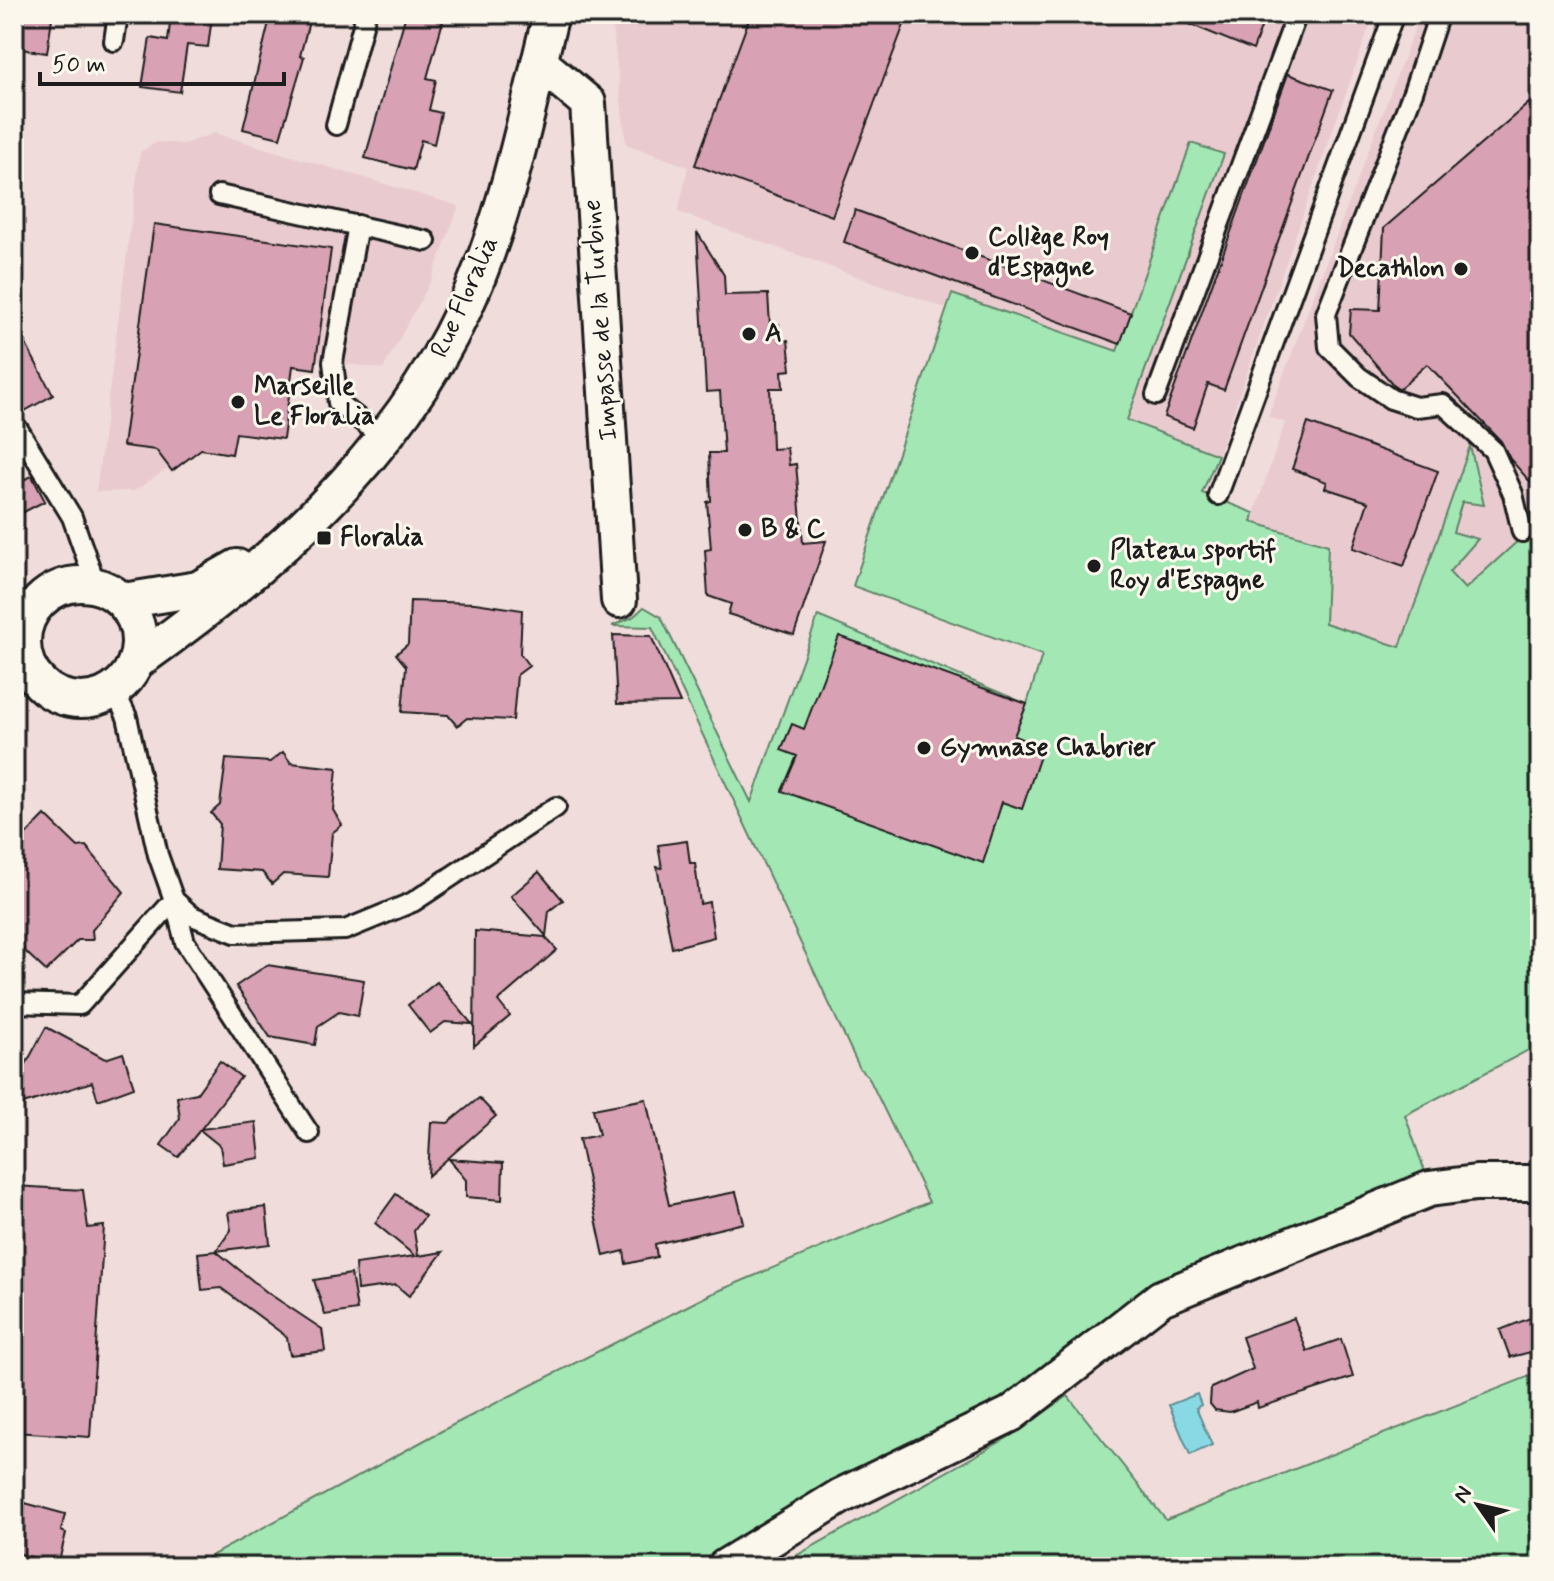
<svg xmlns="http://www.w3.org/2000/svg" width="1554" height="1581" font-family="Mynerve,sans-serif">
  <style>
    .built { fill: #e9cbcf }
    .green { fill: #a3e8b4; stroke: #608268; stroke-width: 2 }
    .water { fill: #89d9e4; stroke: #5d8d94; stroke-width: 2 }
    .building { fill: #d8a1b4; stroke: #1c1c1c; stroke-width: 2 }
    .lines { fill: none; stroke-linecap: round; stroke-linejoin: round }
    .lane-casing { stroke: #1c1c1c; stroke-width: 24 }
    .street-casing { stroke: #1c1c1c; stroke-width: 40 }
    .lane { stroke: #fbf7ec; stroke-width: 18 }
    .street { stroke: #fbf7ec; stroke-width: 34 }
    .poi-dot { fill: #1c1c1c; stroke: #fbf7ec; stroke-width: 3 }
    .labels { text-anchor: middle; dominant-baseline: central; stroke-width: 6; stroke-linejoin: round; paint-order: stroke }
    .poi-label { font-size: 26px; font-weight: bold; fill: #1c1c1c; stroke: #fbf7ec; text-anchor: start }
    .street-label { font-size: 26px; fill: #1c1c1c; stroke: #fbf7ec }
  </style>
  <rect width="100%" height="100%" fill="#f0dddb"/>
  <filter id="ink" filterUnits="userSpaceOnUse"><feTurbulence type="fractalNoise" baseFrequency=".0125" numOctaves="2"/><feDisplacementMap in="SourceGraphic" scale="16" xChannelSelector="R" yChannelSelector="G"/><feConvolveMatrix kernelMatrix="1 2 1 2 8 2 1 2 1" color-interpolation-filters="sRGB"/></filter>
  <g filter="url(#ink)">
    <g class="built">
      <path d="M615 14H1374L1218 455 1126 421 1224 154 1191 143 1117 352 952 294 945 308 678 212 688 167 626 144 612 24Z"/>
      <path d="M1420 14H1527L1540 18V534L1400 647 1325 623 1251 522 1285 423 1268 416Z"/>
      <path d="M214 133 459 206 431 281 383 369 317 360 315 369 293 366 283 439 236 433 232 454 201 449 172 471 169 468 134 491 96 492 140 152 157 142 184 144Z"/>
    </g>
    <g class="green">
      <path d="M1191 143 1224 154 1127 420 1218 455 1202 493 1254 513 1252 522 1328 545 1325 623 1400 647 1470 446 1484 505 1462 502 1453 532 1478 539 1449 572 1465 589 1520 539 1540 534V1044L1405 1115 1426 1175 1036 1380 962 1428 758 1533 707 1567H197L196 1564 449 1427 711 1294 929 1202 868 1076 860 1069 652 627 612 626 633 617 644 607 661 617 751 802 818 616 1027 704 1042 655 853 586 952 294 1117 351Z"/>
      <path d="M1540 1372V1567H776L1009 1437 1068 1396 1166 1520Z"/>
    </g>
    <path class="water" d="M1197 1394 1201 1405 1196 1408 1212 1445 1190 1455 1169 1405Z"/>
    <g class="building">
      <path d="M14 14 52 18 47 53 14 48Z"/>
      <path d="M171 14 212 17 208 47 187 45 180 92 142 87 150 38 168 41Z"/>
      <path d="M271 14H311L300 56 304 57 280 138 243 129Z"/>
      <path d="M406 14H445L427 78 436 80 429 110 441 113 434 144 421 140 413 170 365 158Z"/>
      <path d="M751 14H908L832 216 695 165Z"/>
      <path d="M1165 14H1266L1253 50Z"/>
      <path d="M1288 74 1333 90 1224 390 1208 384 1193 428 1164 417Z"/>
      <path d="M1529 103 1540 115V493L1510 459 1501 441 1427 364 1400 389 1396 388 1349 333 1351 309 1380 310 1384 228Z"/>
      <path d="M855 210 1131 313 1120 344 844 242Z"/>
      <path d="M154 224 331 249 315 369 293 366 283 439 236 433 232 454 201 449 172 471 156 450 123 446Z"/>
      <path d="M697 232 724 275 725 295 768 294 770 325 779 324 780 341 788 340 791 370 782 371 783 388H770L772 449 787 448 789 465 796 464 803 543 826 541 794 635 728 614 731 604 708 596 705 550 711 549 707 502 711 501 709 453H724L720 391 706 392Z"/>
      <path d="M14 322 53 395 14 417Z"/>
      <path d="M1308 423 1438 471 1404 566 1353 548 1368 502 1325 488 1327 482 1292 469Z"/>
      <path d="M32 476 45 501 14 517V484Z"/>
      <path d="M410 601 475 603 522 610 520 654 529 666 517 675 513 720 467 718 457 726 448 715 402 712 406 666 396 654 408 644Z"/>
      <path d="M613 635 651 636 680 703 617 704Z"/>
      <path d="M839 636 1027 704 1014 736 1043 747 1022 809 1002 802 983 863 782 791 797 756 781 750 792 724 804 729Z"/>
      <path d="M283 752 291 763 337 768 333 810 342 825 332 833 328 877 283 874 272 884 262 872 217 869 220 824 211 813 220 805 226 759 270 762Z"/>
      <path d="M45 815 78 847 86 846 124 892 92 930 93 940H78L46 971 14 941V847Z"/>
      <path d="M687 841 690 863H695L700 904 709 902 714 937 672 948 657 867 662 868 658 845Z"/>
      <path d="M539 872 563 900 549 911 546 936 511 896Z"/>
      <path d="M475 931 545 937 557 950 498 1001 510 1016 474 1046Z"/>
      <path d="M267 965 364 980 358 1016 339 1012 318 1026 315 1045 270 1037 236 986Z"/>
      <path d="M437 982 472 1024 445 1022 430 1033 408 1005Z"/>
      <path d="M46 1027 105 1059 123 1053 134 1087 98 1100 92 1082 20 1105 14 1090V1058L26 1064Z"/>
      <path d="M220 1061 241 1077 201 1129 256 1122 260 1158 223 1164 220 1146 200 1130 178 1157 161 1145 180 1118 177 1097 197 1093Z"/>
      <path d="M479 1098 496 1116 428 1176 431 1122 448 1123Z"/>
      <path d="M646 1099 669 1205 736 1192 744 1223 655 1244 657 1257 626 1264 624 1251 604 1256 579 1139 599 1135 593 1109Z"/>
      <path d="M449 1159 503 1163 502 1200 466 1197V1180Z"/>
      <path d="M14 1186 83 1190 88 1228 104 1226 90 1437 14 1432Z"/>
      <path d="M396 1194 425 1216 414 1231 418 1256 443 1252 409 1296 396 1285 357 1290 355 1264 415 1256 375 1223Z"/>
      <path d="M266 1207 270 1244 216 1251 268 1293 322 1329 325 1351 290 1355 287 1337 221 1288 202 1290 198 1253 216 1251 231 1230 228 1212Z"/>
      <path d="M351 1274 357 1310 325 1315 314 1280Z"/>
      <path d="M1540 1314V1350L1510 1357 1500 1330Z"/>
      <path d="M1294 1318 1307 1351 1341 1339 1353 1377 1258 1408 1257 1402 1230 1412 1215 1410 1210 1404 1211 1388 1253 1369 1242 1337Z"/>
      <path d="M14 1500 65 1514 61 1531 66 1533 58 1565 14 1552Z"/>
    </g>
    <g class="lines">
      <g class="lane-casing">
        <g id="lane">
          <path d="M1439 14 1413 92 1326 314 1329 347 1359 377 1391 399 1416 407 1443 404 1493 450 1513 494 1522 532"/>
          <path d="M114 41 118 14"/>
          <path d="M336 125 366 14"/>
          <path d="M219 195 426 241"/>
          <path d="M358 225 333 362 338 403 385 439"/>
          <path d="M1156 395 1297 14"/>
          <path d="M18 429 72 517 96 585"/>
          <path d="M1218 495 1394 14"/>
          <path d="M14 605 41 599"/>
          <path d="M114 690 127 717 158 855 174 900 192 916 235 933 345 930 413 902 556 807"/>
          <path d="M174 900 185 942 309 1133"/>
          <path d="M14 1003 80 1005 174 900"/>
        </g>
      </g>
      <g class="street-casing">
        <g id="street">
          <path d="M539 62 588 103 619 600"/>
          <circle cx="81" cy="642" r="58"/>
          <path d="M123 601 198 589 237 567"/>
          <path d="M135 663C266 570 394 459 463 311 507 218 526 113 551 14"/>
          <path d="M725 1567 841 1496 1011 1414 1161 1298 1429 1189 1476 1183H1540"/>
        </g>
      </g>
      <use href="#lane" class="lane"/>
      <use href="#street" class="street"/>
    </g>
  </g>
  <g class="poi-dot">
    <circle cx="972" cy="253" r="8"/>
    <circle cx="1461" cy="269" r="8"/>
    <circle cx="749" cy="334" r="8"/>
    <circle cx="238" cy="402" r="8"/>
    <circle cx="745" cy="530" r="8"/>
    <rect x="316" y="530" width="16" height="16" rx="4"/>
    <circle cx="1094" cy="566" r="8"/>
    <circle cx="924" cy="748" r="8"/>
  </g>
  <g class="labels">
    <g class="poi-label">
      <text x="988" y="238">Collège Roy<tspan x="988" dy="30">d'Espagne</tspan></text>
      <text x="1445" y="269" text-anchor="end">Decathlon</text>
      <text x="765" y="334">A</text>
      <text x="254" y="387">Marseille<tspan x="254" dy="30">Le Floralia</tspan></text>
      <text x="761" y="530">B &amp; C</text>
      <text x="340" y="538">Floralia</text>
      <text x="1110" y="551">Plateau sportif<tspan x="1110" dy="30">Roy d'Espagne</tspan></text>
      <text x="940" y="748">Gymnase Chabrier</text>
    </g>
    <g class="street-label">
      <text transform="translate(465 297) rotate(-66)">Rue Floralia</text>
      <text transform="translate(601 320) rotate(-94)">Impasse de la Turbine</text>
    </g>
  </g>
  <rect width="1554" height="1581" fill="none" stroke="#fbf7ec" stroke-width="48"/>
  <rect x="24" y="24" width="1506" height="1533" fill="none" stroke="#1c1c1c" stroke-width="3" filter="url(#ink)"/>
  <g transform="translate(1478 1505) rotate(304)" stroke="#fbf7ec" stroke-width="6" paint-order="stroke">
  <path d="M0-6L14 30L0 20L-14 30Z" fill="#1c1c1c"/>
  <text y="-12" font-size="22" font-weight="bold" text-anchor="middle" fill="#1c1c1c">N</text>
  </g>
  <path d="M40 72v12h244v-12" fill="none" stroke="#1c1c1c" stroke-width="4"/>
  <text x="52" y="72" font-size="24" fill="#1c1c1c" stroke="#fbf7ec" stroke-width="6" paint-order="stroke">50 m</text>
</svg>
